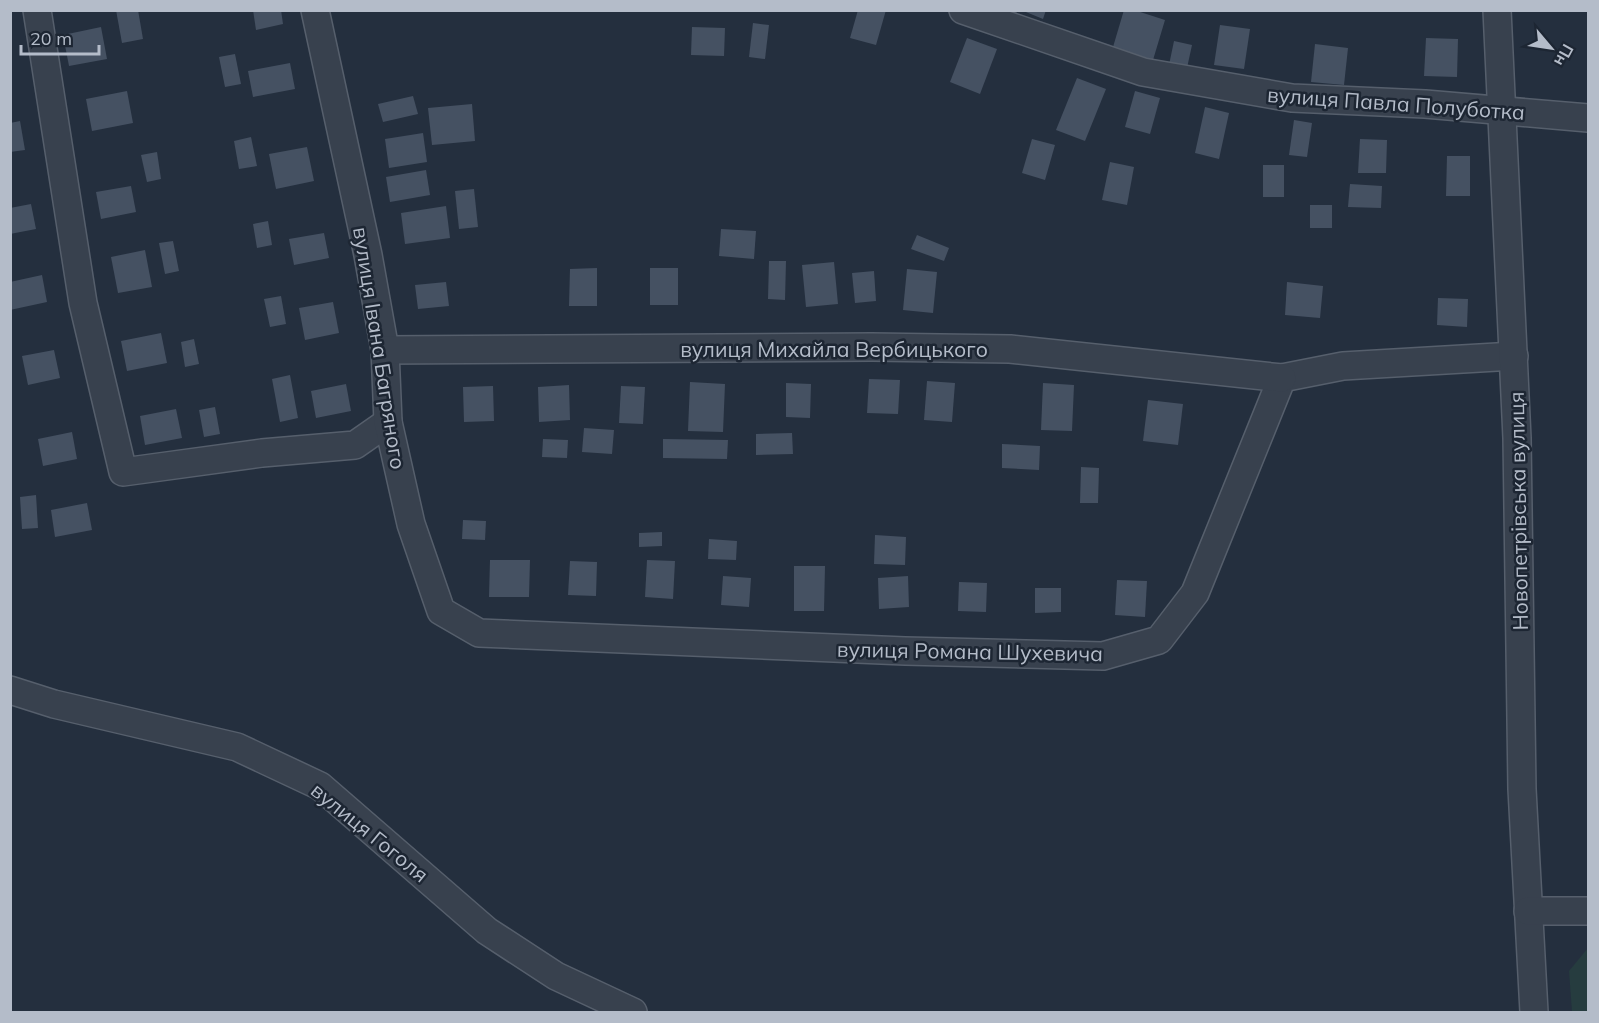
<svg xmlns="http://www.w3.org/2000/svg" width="1599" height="1023" font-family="Mulish,sans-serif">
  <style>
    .green { fill: #263c3f }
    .building { fill: #455162 }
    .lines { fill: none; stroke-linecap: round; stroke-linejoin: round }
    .minor-casing { stroke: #565f6c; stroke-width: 30 }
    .minor { stroke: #38414e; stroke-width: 27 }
    .labels { text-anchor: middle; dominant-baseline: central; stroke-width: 5; stroke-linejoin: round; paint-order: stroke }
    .street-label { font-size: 21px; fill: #b4bcc9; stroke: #1d2633 }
  </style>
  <rect width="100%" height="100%" fill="#242f3e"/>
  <path class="green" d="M1588 948V1012H1572L1569 971Z"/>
  <g class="building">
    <path d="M116 10H138L143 39 122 43Z"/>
    <path d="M253 10H281L283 24 256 30Z"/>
    <path d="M858 10H886L876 45 850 38Z"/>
    <path d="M1021 10H1046L1043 19Z"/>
    <path d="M1124 10H1134L1165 20 1153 60 1113 47Z"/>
    <path d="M753 23 769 25 765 59 749 57Z"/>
    <path d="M1220 25 1250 29 1244 69 1214 65Z"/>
    <path d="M101 27 107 59 69 66 63 35Z"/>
    <path d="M692 27 725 28 724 56 691 55Z"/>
    <path d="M967 38 997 49 980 94 950 82Z"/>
    <path d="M1426 38 1458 39 1457 77 1424 76Z"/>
    <path d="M1174 41 1192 45 1187 68 1169 65Z"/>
    <path d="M1315 44 1348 48 1344 85 1311 82Z"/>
    <path d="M235 54 241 84 225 87 219 57Z"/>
    <path d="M290 63 295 89 253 97 248 71Z"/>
    <path d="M1077 78 1106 89 1085 141 1056 130Z"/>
    <path d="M127 91 133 123 92 131 86 99Z"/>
    <path d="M1135 91 1160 98 1150 134 1125 127Z"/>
    <path d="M413 96 418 114 383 122 378 104Z"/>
    <path d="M472 104 475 141 432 145 428 108Z"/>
    <path d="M1205 107 1229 113 1219 159 1195 153Z"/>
    <path d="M1294 120 1312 123 1307 157 1289 155Z"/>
    <path d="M20 121 25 150 10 152V123Z"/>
    <path d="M423 133 427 162 389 168 385 139Z"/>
    <path d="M251 137 257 166 239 169 234 141Z"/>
    <path d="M1032 139 1055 145 1045 180 1022 173Z"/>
    <path d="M1360 139 1387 140 1386 173H1358Z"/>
    <path d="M307 147 314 181 276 189 269 154Z"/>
    <path d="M157 152 161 179 147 182 141 155Z"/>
    <path d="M1447 156H1470V196H1446Z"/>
    <path d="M1110 162 1134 167 1127 205 1102 200Z"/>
    <rect x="1263" y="165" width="21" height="32"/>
    <path d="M426 170 430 195 390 202 386 177Z"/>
    <path d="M1350 184 1382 186 1381 208 1348 207Z"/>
    <path d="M131 186 136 212 101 219 96 192Z"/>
    <path d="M474 189 478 227 459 229 455 191Z"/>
    <path d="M31 204 36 229 10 234V208Z"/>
    <rect x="1310" y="205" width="22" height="23"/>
    <path d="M446 206 450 238 405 244 401 213Z"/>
    <path d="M268 221 272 245 257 248 253 224Z"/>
    <path d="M721 229 756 231 754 259 719 256Z"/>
    <path d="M324 233 329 258 294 265 289 239Z"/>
    <path d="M917 235 949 248 944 261 911 249Z"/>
    <path d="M173 241 179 271 165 274 159 243Z"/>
    <path d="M145 250 152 287 118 293 111 257Z"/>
    <path d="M769 261H786L785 300 768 299Z"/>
    <path d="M834 262 838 304 806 307 802 265Z"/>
    <path d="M597 268V306H569L570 269Z"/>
    <rect x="650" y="268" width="28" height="37"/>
    <path d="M907 269 937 272 933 313 903 310Z"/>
    <path d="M874 271 876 301 855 303 852 273Z"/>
    <path d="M42 275 47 302 10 310V282Z"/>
    <path d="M446 282 449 306 418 309 415 285Z"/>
    <path d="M1287 282 1323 286 1320 318 1285 315Z"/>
    <path d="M281 296 286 324 270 327 264 299Z"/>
    <path d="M1438 298 1468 299 1467 327 1437 325Z"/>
    <path d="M333 302 339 333 305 340 299 308Z"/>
    <path d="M161 333 167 363 127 371 121 341Z"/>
    <path d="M194 339 199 364 185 367 181 342Z"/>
    <path d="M54 350 60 378 28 385 22 356Z"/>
    <path d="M290 375 298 418 280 422 272 379Z"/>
    <path d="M869 379 900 380 898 414 867 413Z"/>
    <path d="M927 381 955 383 952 422 924 420Z"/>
    <path d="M690 382 725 384 723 432 688 431Z"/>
    <path d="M786 383 811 384 810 418 786 417Z"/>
    <path d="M1043 383 1074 385 1072 431 1041 430Z"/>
    <path d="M346 384 351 411 316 418 311 391Z"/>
    <path d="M569 385 570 420 539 422 538 387Z"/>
    <path d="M493 386 494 421 464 422 463 387Z"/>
    <path d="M621 386 645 387 643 424 619 423Z"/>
    <path d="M1148 400 1183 404 1178 445 1143 441Z"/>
    <path d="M215 407 220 434 204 437 199 410Z"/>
    <path d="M176 409 182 438 145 445 140 416Z"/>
    <path d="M584 428 614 430 612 454 582 452Z"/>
    <path d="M72 432 77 459 43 466 38 439Z"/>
    <path d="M792 433 793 454 756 455V434Z"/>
    <path d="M543 439 568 440 567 458 542 457Z"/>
    <path d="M663 439 728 440 727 459 663 458Z"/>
    <path d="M1002 444 1040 446 1039 470 1002 468Z"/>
    <path d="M1081 467 1099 468 1098 503H1080Z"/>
    <path d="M36 495 38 528 22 529 20 497Z"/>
    <path d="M87 503 92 530 55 537 51 510Z"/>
    <path d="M463 520 486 521 485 540 462 539Z"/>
    <path d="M662 532V546L639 547V533Z"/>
    <path d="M875 535 906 537 905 565 874 564Z"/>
    <path d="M709 539 737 541 736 560 708 559Z"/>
    <path d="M490 560H530L529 597H489Z"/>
    <path d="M647 560 675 561 673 599 645 597Z"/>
    <path d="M570 561 597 562 596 596 568 595Z"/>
    <path d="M794 566H825L824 611H794Z"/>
    <path d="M723 576 751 578 749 607 721 605Z"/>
    <path d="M908 576 909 607 879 609 878 578Z"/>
    <path d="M1117 580 1147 581 1145 617 1115 615Z"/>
    <path d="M959 582 987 583 986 612 958 611Z"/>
    <path d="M1035 588H1061V612L1035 613Z"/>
  </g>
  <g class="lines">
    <g class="minor-casing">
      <g id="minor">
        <path d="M37 10 83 303 123 472 262 453 355 445 388 422"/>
        <path d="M315 10 368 255 385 350 388 422 411 524 441 611 479 633 905 651 1103 656 1159 640 1195 593 1282 378 1343 366 1514 356"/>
        <path d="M963 10 1143 72 1292 98 1425 104 1588 118"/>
        <path d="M1497 10 1517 438 1522 789 1534 1012"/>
        <path d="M385 350 872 347 1010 349 1282 378"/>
        <path d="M10 690 54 704 237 747 320 786 487 931 556 976 633 1012"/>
        <path d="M1528 911H1588"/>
      </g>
    </g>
    <use href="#minor" class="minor"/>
  </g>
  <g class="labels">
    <g class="street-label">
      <text transform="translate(1396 103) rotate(4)">вулиця Павла Полуботка</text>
      <text transform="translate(380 348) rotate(81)">вулиця Івана Багряного</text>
      <text x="834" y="349">вулиця Михайла Вербицького</text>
      <text transform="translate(1518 511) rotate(-91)">Новопетрівська вулиця</text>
      <text transform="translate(970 651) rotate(1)">вулиця Романа Шухевича</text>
      <text transform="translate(370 832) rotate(39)">вулиця Гоголя</text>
    </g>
  </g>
  <rect width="1599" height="1023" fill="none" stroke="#b4bcc9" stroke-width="24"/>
  <g transform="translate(1551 48) rotate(119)" stroke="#1d2633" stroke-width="4.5" paint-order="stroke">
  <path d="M0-4.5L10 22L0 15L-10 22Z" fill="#b4bcc9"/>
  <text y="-9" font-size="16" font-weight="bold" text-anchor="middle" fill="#b4bcc9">Пн</text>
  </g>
  <path d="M21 45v9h78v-9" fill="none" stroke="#b4bcc9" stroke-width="3"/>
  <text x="30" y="45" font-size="18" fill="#b4bcc9" stroke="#1d2633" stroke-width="4.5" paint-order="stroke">20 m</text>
</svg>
